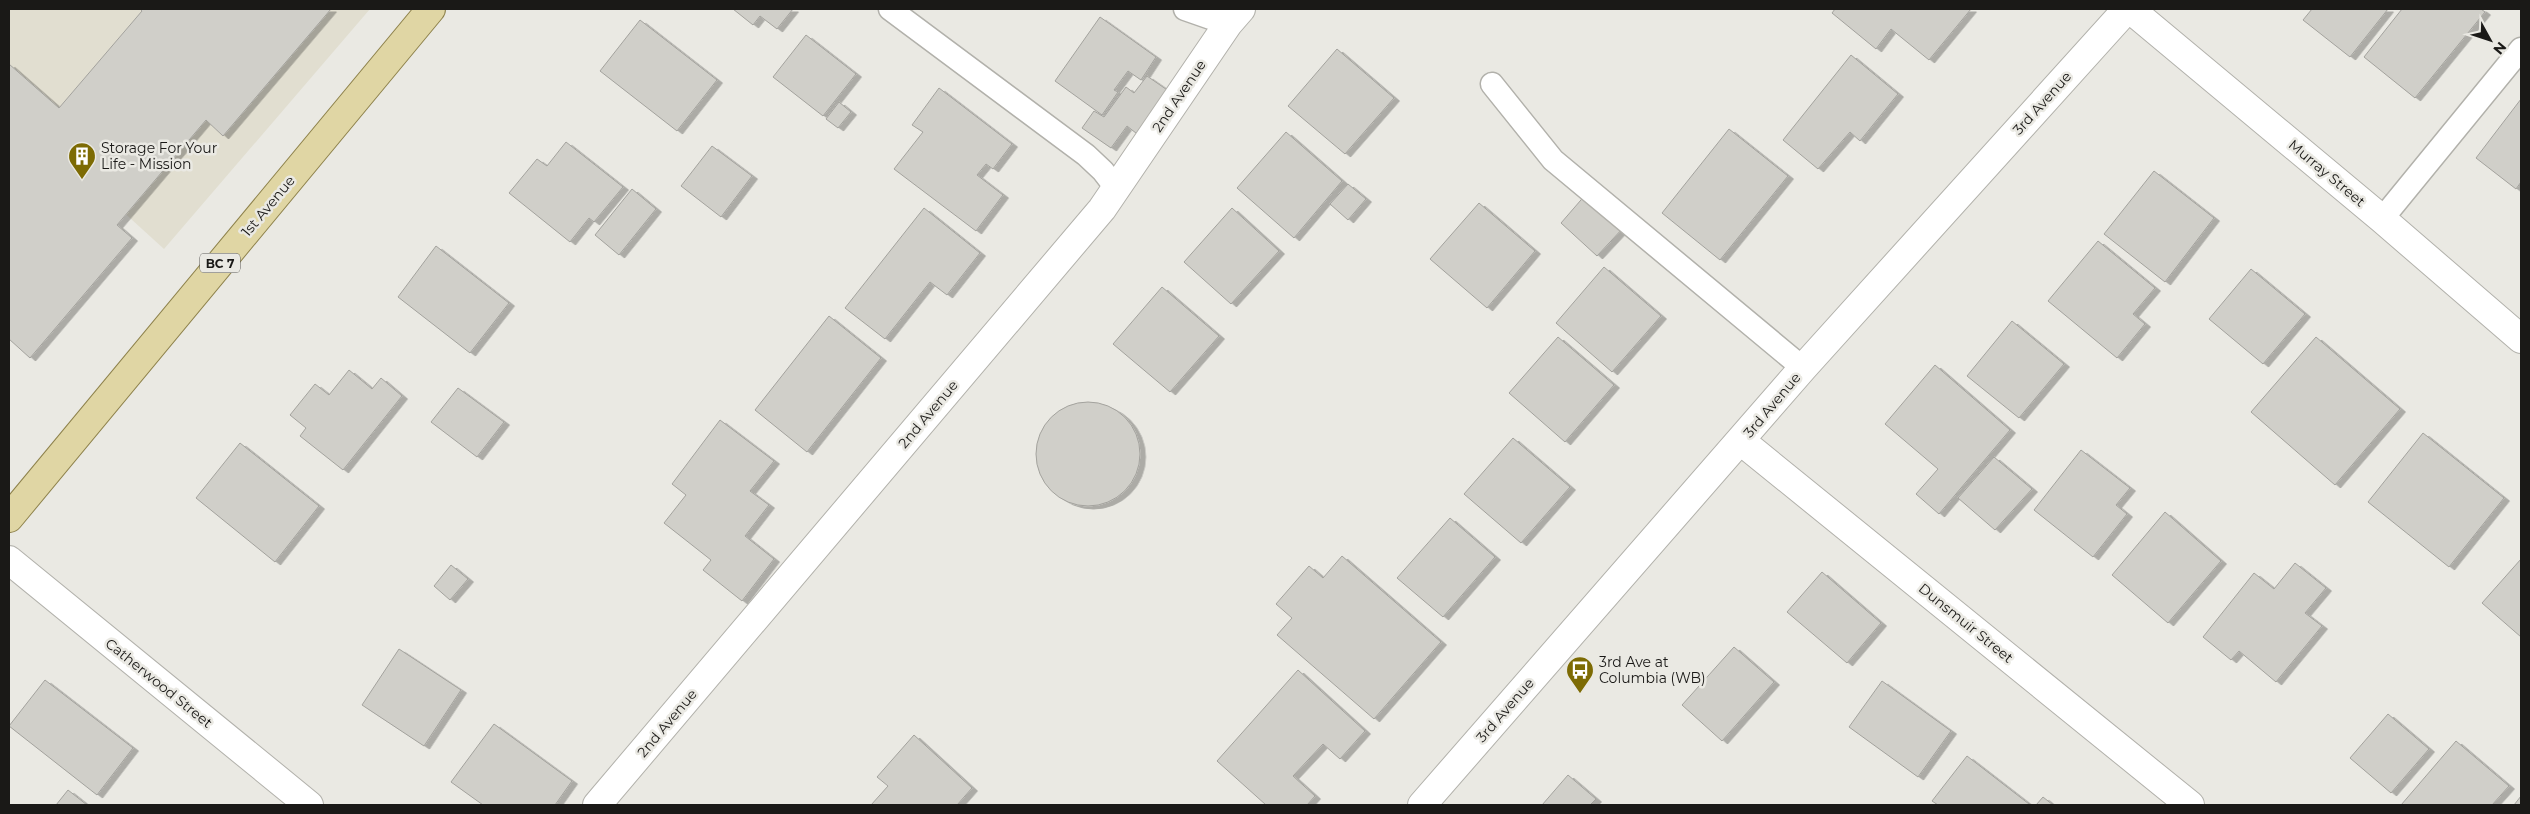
<svg xmlns="http://www.w3.org/2000/svg" width="2530" height="814" font-family="Montserrat,sans-serif">
  <style>
    .built { fill: #e1ded0 }
    .building { fill: #d0cfc9; stroke: #a3a29d; filter: url(#shadow) }
    .lines { fill: none; stroke-linecap: round; stroke-linejoin: round }
    .service-casing { stroke: #b2b1ab; stroke-width: 25 }
    .minor-casing { stroke: #b2b1ab; stroke-width: 30 }
    .tertiary-casing { stroke: #b2b1ab; stroke-width: 30 }
    .primary-casing { stroke: #8e824c; stroke-width: 30 }
    .service { stroke: #fff; stroke-width: 22 }
    .minor { stroke: #fff; stroke-width: 28 }
    .tertiary { stroke: #fff; stroke-width: 28 }
    .primary { stroke: #e0d6a4; stroke-width: 28 }
    .labels { text-anchor: middle; dominant-baseline: central; stroke-width: 5; stroke-linejoin: round; paint-order: stroke }
    .shield { fill: #eae9e3; stroke: #585754; stroke-width: 1 }
    .shield-label { font-size: 12px; font-weight: bold; fill: #1a1917 }
    .street-label { font-size: 14px; fill: #1a1917; stroke: #eae9e3 }
    .poi-label { font-size: 14px; fill: #1a1917; stroke: #eae9e3; text-anchor: start }
  </style>
  <defs>
    <filter id="shadow"><feDropShadow dx="5.5" dy="3" stdDeviation="0" flood-color="#0004"/></filter>
  </defs>
  <rect width="100%" height="100%" fill="#eae9e3"/>
  <path class="built" d="M9 9H370L164 249 9 108Z"/>
  <g class="building">
    <path d="M140 9H331L223 136 206 120 117 225 132 238 30 358 9 339V64L59 108 142 11Z"/>
    <path d="M733 9H793L777 29 760 16 753 25Z"/>
    <path d="M1835 9H1971L1929 60 1891 29 1876 49 1832 13Z"/>
    <path d="M2312 9H2388L2350 57 2303 20Z"/>
    <path d="M2402 9H2481L2485 12 2415 98 2364 57Z"/>
    <path d="M1100 17 1156 57 1141 80 1128 71 1114 90 1118 92 1102 115 1055 81Z"/>
    <path d="M640 20 717 80 677 131 600 71Z"/>
    <path d="M806 35 856 74 823 116 773 77Z"/>
    <path d="M1337 49 1394 98 1345 154 1288 106Z"/>
    <path d="M1851 55 1898 94 1860 141 1850 132 1818 169 1783 140Z"/>
    <path d="M1147 76 1173 94 1141 137 1127 126 1111 148 1082 128 1094 111 1104 117 1126 87 1134 93Z"/>
    <path d="M939 88 1012 144 993 169 986 164 977 175 1003 195 976 231 894 169 923 132 912 125Z"/>
    <path d="M2521 99V182L2516 189 2476 158Z"/>
    <path d="M839 102 851 112 838 128 826 119Z"/>
    <path d="M1729 129 1788 176 1720 260 1662 213Z"/>
    <path d="M1286 132 1342 181 1294 238 1237 188Z"/>
    <path d="M566 142 623 187 594 222 589 218 570 242 509 193 537 159 547 166Z"/>
    <path d="M712 146 752 176 721 217 681 186Z"/>
    <path d="M2154 171 2214 218 2165 282 2104 234Z"/>
    <path d="M1348 184 1366 199 1348 220 1330 204Z"/>
    <path d="M632 189 656 209 619 255 595 235Z"/>
    <path d="M1587 193 1624 227 1597 256 1561 223Z"/>
    <path d="M1479 203 1535 251 1487 308 1430 259Z"/>
    <path d="M924 208 980 253 947 295 930 282 885 339 845 308Z"/>
    <path d="M1232 208 1279 251 1231 304 1184 262Z"/>
    <path d="M2098 241 2155 288 2133 314 2145 324 2117 358 2048 301Z"/>
    <path d="M436 246 509 303 470 353 398 297Z"/>
    <path d="M1604 267 1661 316 1612 372 1556 323Z"/>
    <path d="M2251 269 2305 314 2263 364 2209 319Z"/>
    <path d="M1162 287 1219 336 1170 392 1113 344Z"/>
    <path d="M829 316 881 358 807 452 755 410Z"/>
    <path d="M2012 321 2064 364 2019 418 1967 376Z"/>
    <path d="M1558 337 1614 385 1565 442 1509 393Z"/>
    <path d="M2316 337 2400 409 2335 485 2251 412Z"/>
    <path d="M1935 365 2010 430 1939 514 1916 494 1938 469 1885 424Z"/>
    <path d="M349 370 372 389 381 378 402 396 343 470 300 436 306 428 290 415 315 384 329 395Z"/>
    <path d="M458 388 504 422 477 457 431 422Z"/>
    <circle cx="1088" cy="454" r="52"/>
    <path d="M720 420 774 461 750 491 769 505 745 536 774 559 742 601 703 570 711 560 664 523 686 495 672 484Z"/>
    <path d="M2423 433 2504 498 2449 567 2368 502Z"/>
    <path d="M1513 438 1570 487 1521 543 1464 494Z"/>
    <path d="M240 443 319 506 275 562 196 498Z"/>
    <path d="M2081 450 2130 488 2116 505 2127 514 2093 557 2034 510Z"/>
    <path d="M1994 457 2032 489 1995 530 1958 498Z"/>
    <path d="M2165 512 2221 561 2168 623 2112 575Z"/>
    <path d="M1450 518 1495 557 1443 617 1397 578Z"/>
    <path d="M1342 556 1441 642 1374 719 1277 635 1292 618 1276 604 1309 566 1323 578Z"/>
    <path d="M2521 559V637L2482 603Z"/>
    <path d="M2295 563 2326 588 2305 613 2322 626 2276 682 2239 651 2231 660 2203 637 2254 573 2274 589Z"/>
    <path d="M451 565 468 579 450 600 434 586Z"/>
    <path d="M1822 572 1881 623 1847 663 1787 612Z"/>
    <path d="M1734 647 1774 682 1722 741 1682 705Z"/>
    <path d="M399 649 461 690 424 746 362 705Z"/>
    <path d="M1298 670 1365 731 1340 759 1323 744 1293 776 1315 796 1307 805H1266L1217 761Z"/>
    <path d="M45 680 133 748 97 795 9 726Z"/>
    <path d="M1882 681 1951 731 1918 777 1849 727Z"/>
    <path d="M2388 714 2429 749 2391 793 2350 758Z"/>
    <path d="M494 724 572 781 555 805H483L451 782Z"/>
    <path d="M914 735 972 788 957 805H871L888 786 877 777Z"/>
    <path d="M2456 741 2509 786 2492 805H2401Z"/>
    <path d="M1967 756 2029 804 2028 805H1938L1932 801Z"/>
    <path d="M1568 775 1596 799 1590 805H1542Z"/>
    <path d="M68 790 87 805H56Z"/>
    <path d="M2521 796V805H2514Z"/>
    <path d="M2043 797 2053 805H2036Z"/>
  </g>
  <g class="lines">
    <g class="service-casing">
      <g id="service">
        <path d="M890 9 1086 155 1103 171 1116 188 1106 202"/>
        <path d="M1185 9 1228 24"/>
        <path d="M1492 84 1553 160 1803 368"/>
        <path d="M2382 219 2521 49"/>
      </g>
    </g>
    <g class="minor-casing">
      <g id="minor">
        <path d="M1741 441 2190 805"/>
        <path d="M9 560 309 805"/>
        <path d="M597 805 1102 209 1228 24 1241 9"/>
        <path d="M1422 805 1803 368 2127 9"/>
      </g>
    </g>
    <g class="tertiary-casing">
      <path id="tertiary" d="M2130 9 2382 219 2521 339"/>
    </g>
    <g class="primary-casing">
      <path id="primary" d="M9 518 431 9"/>
    </g>
    <use href="#service" class="service"/>
    <use href="#minor" class="minor"/>
    <use href="#tertiary" class="tertiary"/>
    <use href="#primary" class="primary"/>
  </g>
  <defs>
    <g id="building-pin" transform="scale(1.4375)"><path d="M0 17L-7.5 6A9.5 9.5 0 1 1 7.5 6Z" fill="#7d6b04" stroke="#eae9e3"/><path d="M-4-6H4V6H1V3H-1V6H-4ZM-2.5-4.3h1.7v1.8h-1.7ZM.8-4.3h1.7v1.8H.8ZM-2.5-1h1.7V.8h-1.7ZM.8-1h1.7V.8H.8Z" fill="#fff"/></g>
    <g id="bus-pin" transform="scale(1.4375)"><path d="M0 17L-7.5 6A9.5 9.5 0 1 1 7.5 6Z" fill="#7d6b04" stroke="#eae9e3"/><path d="M-5-6H5V4H4V6H2V4H-2V6H-4V4H-5ZM-3.5-4V0h7V-4ZM-3.5 1.2v1.5H-2V1.2ZM2 1.2v1.5H3.5V1.2Z" fill="#fff"/></g>
  </defs>
  <g fill-rule="evenodd">
    <use href="#building-pin" x="82" y="156"/>
    <use href="#bus-pin" x="1580" y="670"/>
  </g>
  <g class="labels">
    <rect class="shield" x="200" y="253.5" width="40" height="19" rx="4"/>
    <g class="shield-label">
      <text x="220" y="263">BC 7</text>
    </g>
    <g class="street-label">
      <text transform="translate(1179 96) rotate(-56)">2nd Avenue</text>
      <text transform="translate(2042 103) rotate(-48)">3rd Avenue</text>
      <text transform="translate(2327 173) rotate(40)">Murray Street</text>
      <text transform="translate(268 206) rotate(-50)">1st Avenue</text>
      <text transform="translate(1772 405) rotate(-50)">3rd Avenue</text>
      <text transform="translate(928 414) rotate(-50)">2nd Avenue</text>
      <text transform="translate(1966 623) rotate(39)">Dunsmuir Street</text>
      <text transform="translate(159 683) rotate(39)">Catherwood Street</text>
      <text transform="translate(1505 710) rotate(-49)">3rd Avenue</text>
      <text transform="translate(667 723) rotate(-50)">2nd Avenue</text>
    </g>
    <g class="poi-label">
      <text x="101" y="148">Storage For Your<tspan x="101" dy="16">Life - Mission</tspan></text>
      <text x="1599" y="662">3rd Ave at<tspan x="1599" dy="16">Columbia (WB)</tspan></text>
    </g>
  </g>
  <rect width="2530" height="814" fill="none" stroke="#1a1917" stroke-width="20"/>
  <g transform="translate(2490 40) rotate(130)" stroke="#eae9e3" stroke-width="4" paint-order="stroke">
  <path d="M0-4L9 19L0 12L-9 19Z" fill="#1a1917"/>
  <text y="-8" font-size="14" font-weight="bold" text-anchor="middle" fill="#1a1917">N</text>
  </g>
</svg>
